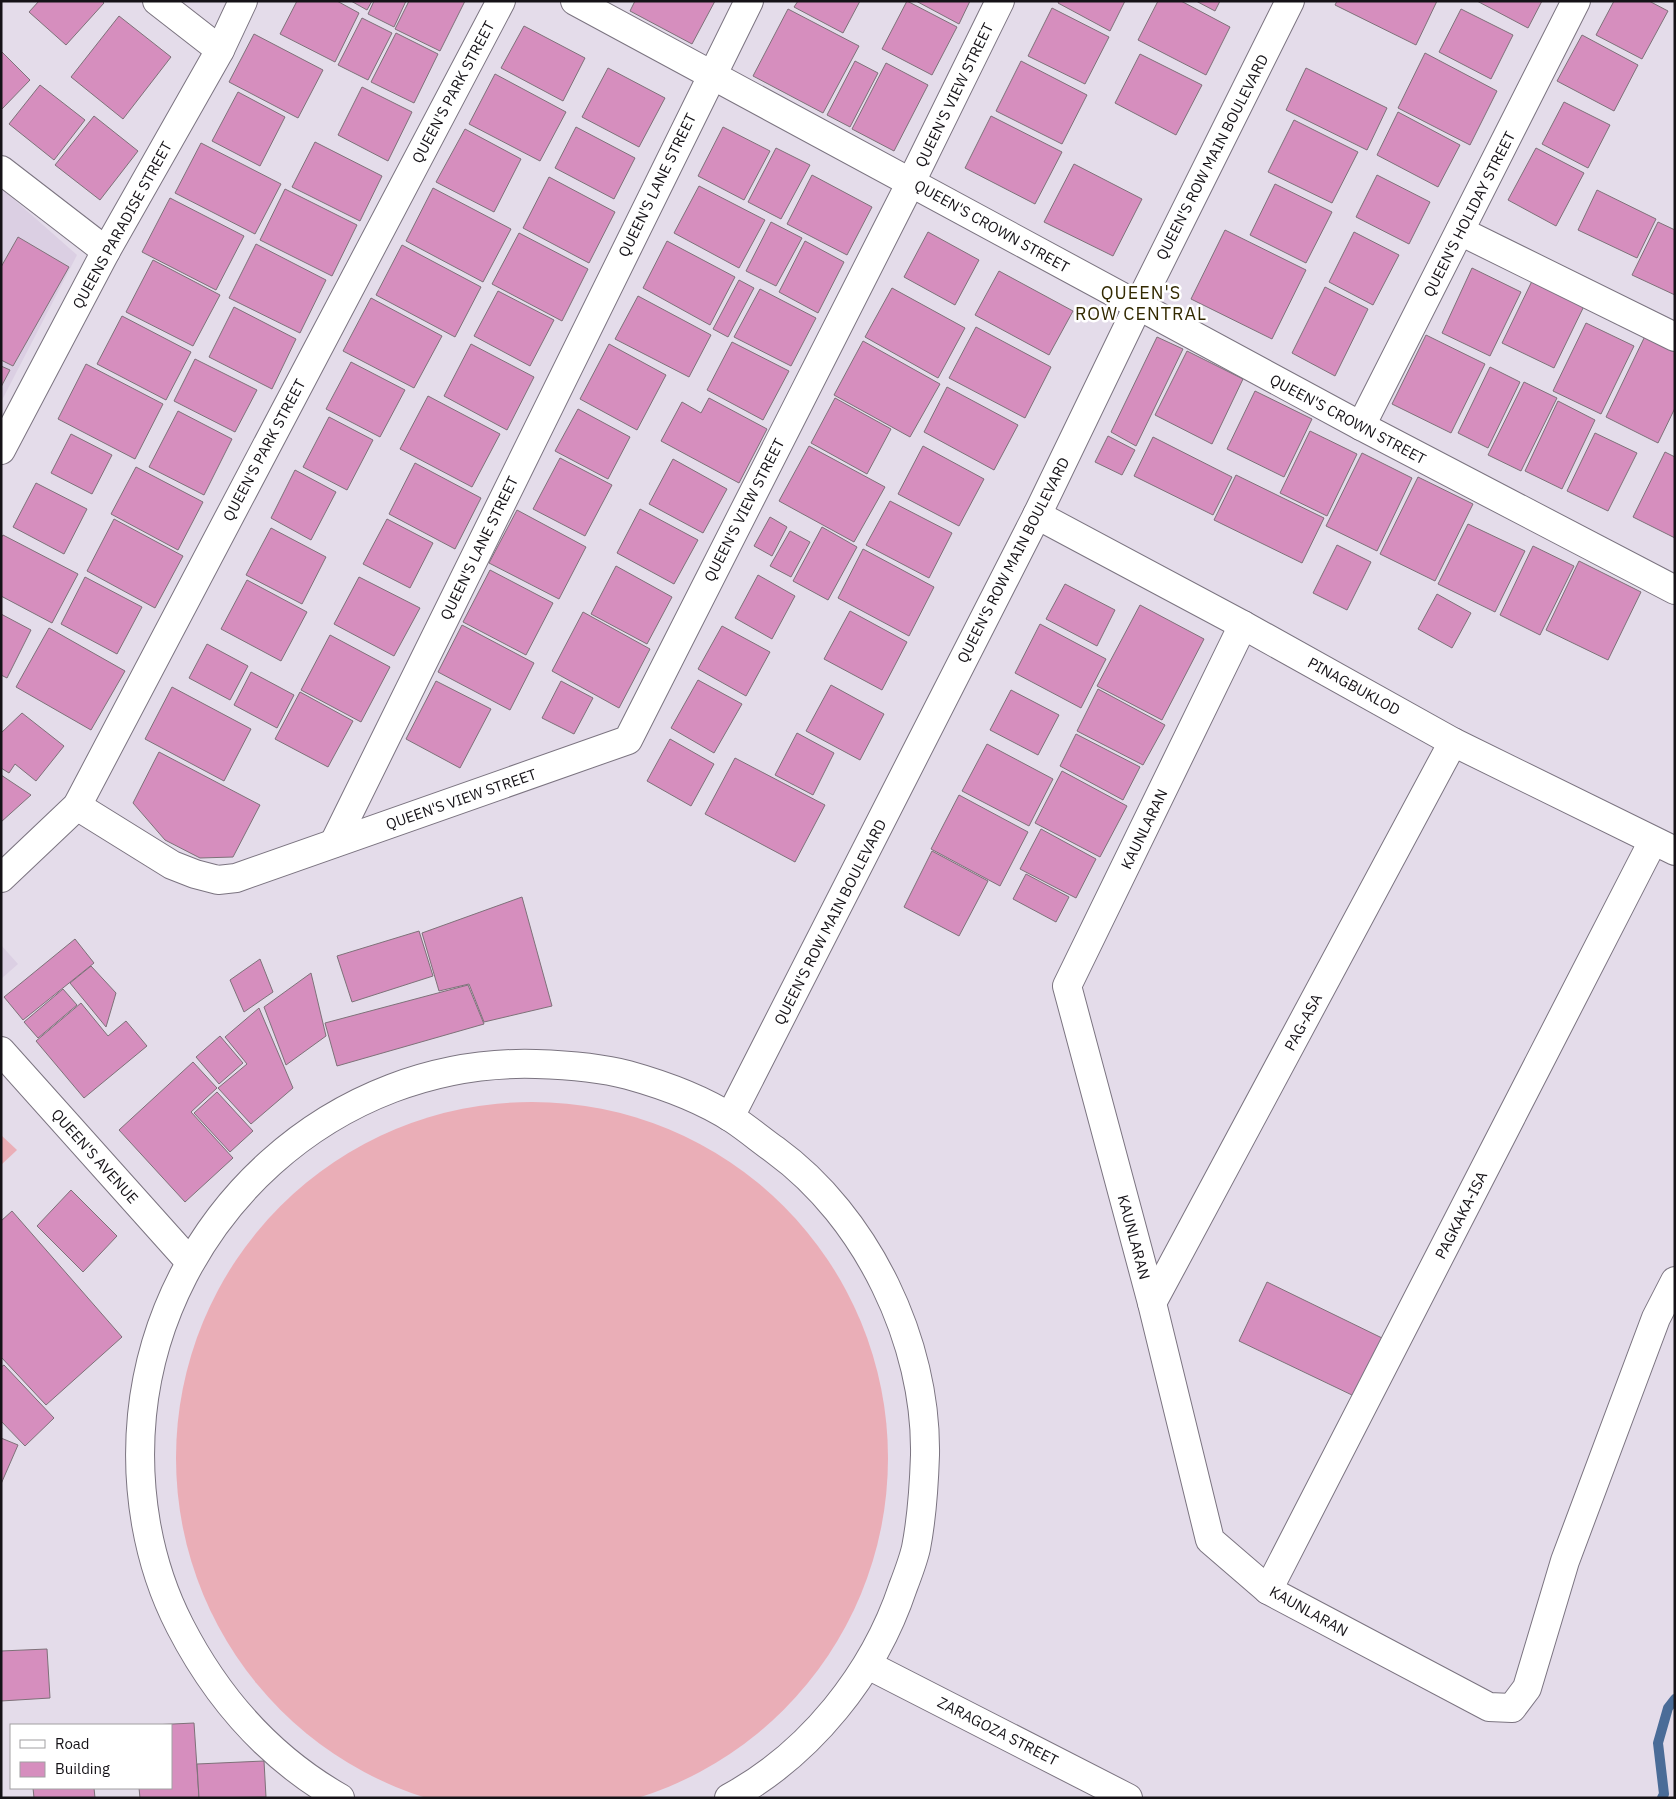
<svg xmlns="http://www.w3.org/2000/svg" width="1676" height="1799" font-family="'IBM Plex Sans',sans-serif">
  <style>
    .built { fill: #dbcfe3 }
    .green { fill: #eaaeb7 }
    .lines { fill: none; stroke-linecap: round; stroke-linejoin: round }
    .stream { stroke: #4a6c98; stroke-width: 10 }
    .building { fill: #d68ebe; stroke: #7e7179 }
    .minor-casing { stroke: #7b7480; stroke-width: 30 }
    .tertiary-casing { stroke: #7b7480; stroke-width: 30 }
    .minor { stroke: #fff; stroke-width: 28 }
    .tertiary { stroke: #fff; stroke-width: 28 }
    .labels { text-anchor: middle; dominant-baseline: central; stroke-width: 5; stroke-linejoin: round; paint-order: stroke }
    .street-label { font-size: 15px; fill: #151217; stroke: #fff }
    .quarter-label { font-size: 18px; letter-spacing: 1px; fill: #322900; stroke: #fff }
  </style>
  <rect width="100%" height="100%" fill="#e4dcea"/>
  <g class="built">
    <path d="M1 188 77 255 1 402Z"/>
    <path d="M1 945 18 964 1 979Z"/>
  </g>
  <g class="green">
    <circle cx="532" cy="1458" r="356"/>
    <path d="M1 1135 17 1150 1 1165Z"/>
  </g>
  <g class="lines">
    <path class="stream" d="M1662 1798 1664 1794 1658 1743 1668 1708 1675 1699"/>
  </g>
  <g class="building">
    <path d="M39 1H102L104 3 66 45 29 12Z"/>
    <path d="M297 1H337L359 13 335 62 280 34Z"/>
    <path d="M351 1H372L367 10Z"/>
    <path d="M374 1H406L394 27 368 14Z"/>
    <path d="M409 1H465L440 51 395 29Z"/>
    <path d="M635 1H715L692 44 630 11Z"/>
    <path d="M798 1H860L843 33 794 7Z"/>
    <path d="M907 1 957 27 932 75 882 49Z"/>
    <path d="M916 1H970L959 24Z"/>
    <path d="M1059 1H1125L1110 31 1058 3Z"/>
    <path d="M1158 1H1181L1230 27 1206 75 1138 40Z"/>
    <path d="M1196 1H1220L1215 11Z"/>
    <path d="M1337 1H1437L1416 45 1335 5Z"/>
    <path d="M1477 1H1542L1528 28Z"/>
    <path d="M1614 1H1649L1668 11 1642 59 1596 35Z"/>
    <path d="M1052 8 1109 37 1085 84 1028 56Z"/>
    <path d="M788 9 859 46 823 113 753 76Z"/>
    <path d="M1461 9 1513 35 1491 79 1439 52Z"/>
    <path d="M119 16 171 57 123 119 71 77Z"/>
    <path d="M362 18 392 33 368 80 338 65Z"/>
    <path d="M524 26 585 58 563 101 501 68Z"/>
    <path d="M396 33 438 54 414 103 371 82Z"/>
    <path d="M254 34 323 70 298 118 229 82Z"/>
    <path d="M1582 35 1638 65 1614 111 1557 81Z"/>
    <path d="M1 51 30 80 1 110Z"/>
    <path d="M1425 53 1497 91 1470 145 1398 108Z"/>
    <path d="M1140 54 1202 85 1176 135 1115 103Z"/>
    <path d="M855 61 878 73 850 127 827 115Z"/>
    <path d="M1021 61 1087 95 1062 144 996 111Z"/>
    <path d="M886 63 928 85 894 151 852 129Z"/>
    <path d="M608 68 665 98 639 147 582 117Z"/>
    <path d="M1306 68 1387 108 1367 150 1286 110Z"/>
    <path d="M495 74 566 112 540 161 469 124Z"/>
    <path d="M40 85 85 120 54 160 9 124Z"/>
    <path d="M362 87 412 112 388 161 338 135Z"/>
    <path d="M238 92 285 117 260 166 212 141Z"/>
    <path d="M1564 102 1610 125 1588 168 1542 144Z"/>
    <path d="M1398 112 1460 145 1438 187 1377 155Z"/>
    <path d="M94 116 138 151 100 200 55 165Z"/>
    <path d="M991 116 1062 152 1035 204 965 168Z"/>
    <path d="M1294 120 1358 152 1332 203 1268 172Z"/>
    <path d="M576 127 635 158 614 199 555 168Z"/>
    <path d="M723 127 770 151 744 200 698 176Z"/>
    <path d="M465 129 521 159 494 212 436 182Z"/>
    <path d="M315 142 382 176 360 221 292 187Z"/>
    <path d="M201 143 281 184 255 234 175 193Z"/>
    <path d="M776 148 810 165 781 219 748 202Z"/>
    <path d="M1536 148 1584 173 1556 226 1508 200Z"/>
    <path d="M1074 164 1142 199 1113 256 1044 222Z"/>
    <path d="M812 175 872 207 847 255 787 224Z"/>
    <path d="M1377 175 1430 202 1409 244 1356 217Z"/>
    <path d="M549 177 615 212 589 263 523 228Z"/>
    <path d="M1275 184 1332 212 1306 263 1250 235Z"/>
    <path d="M699 186 765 220 739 268 674 233Z"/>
    <path d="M433 188 511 229 483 282 406 241Z"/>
    <path d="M285 189 357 225 332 276 260 240Z"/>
    <path d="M1597 190 1656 219 1637 258 1578 230Z"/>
    <path d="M170 198 244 236 216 290 142 252Z"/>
    <path d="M771 222 802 238 776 286 746 271Z"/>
    <path d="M1658 222 1675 230V295L1632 275Z"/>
    <path d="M1225 230 1306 270 1272 339 1191 299Z"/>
    <path d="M928 232 979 260 955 305 904 277Z"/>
    <path d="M1354 232 1399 255 1373 305 1329 282Z"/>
    <path d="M519 233 588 269 562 321 492 284Z"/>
    <path d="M18 237 69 267 13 366 1 360V267Z"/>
    <path d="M667 241 735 277 710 325 643 288Z"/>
    <path d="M805 241 844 262 818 313 779 292Z"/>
    <path d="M256 244 326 280 300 333 229 298Z"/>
    <path d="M402 245 481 287 455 337 376 295Z"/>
    <path d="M153 260 220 295 193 346 126 312Z"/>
    <path d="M1472 268 1521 292 1490 356 1442 333Z"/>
    <path d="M999 271 1073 311 1049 355 975 315Z"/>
    <path d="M1533 279 1585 304 1554 368 1502 343Z"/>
    <path d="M739 280 754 288 728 337 713 329Z"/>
    <path d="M1325 287 1368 309 1335 376 1292 353Z"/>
    <path d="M892 288 965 328 938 378 865 337Z"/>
    <path d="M760 289 816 318 791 366 734 337Z"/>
    <path d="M498 291 554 320 530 366 474 336Z"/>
    <path d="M638 296 711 335 689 377 615 339Z"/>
    <path d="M371 298 442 336 414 388 343 351Z"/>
    <path d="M234 307 296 339 272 389 209 357Z"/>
    <path d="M122 316 191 352 166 400 97 364Z"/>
    <path d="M1586 323 1634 346 1601 414 1553 391Z"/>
    <path d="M976 327 1051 367 1025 418 949 378Z"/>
    <path d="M1646 334 1675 349V408L1658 443 1606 417Z"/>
    <path d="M1426 335 1485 364 1451 433 1392 404Z"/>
    <path d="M1157 337 1183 349 1136 446 1111 432Z"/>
    <path d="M863 341 940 384 910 437 834 395Z"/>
    <path d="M732 342 789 371 763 420 707 390Z"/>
    <path d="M471 344 534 377 507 430 444 396Z"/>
    <path d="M609 344 666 375 637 430 580 399Z"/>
    <path d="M1187 351 1243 379 1212 444 1155 415Z"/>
    <path d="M195 359 257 390 235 432 174 401Z"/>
    <path d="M351 362 405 390 380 437 326 409Z"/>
    <path d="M86 364 163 404 135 459 58 419Z"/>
    <path d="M1 366 10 370 1 387Z"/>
    <path d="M1490 367 1520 382 1488 448 1458 433Z"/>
    <path d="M1524 382 1557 398 1521 471 1488 455Z"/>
    <path d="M947 387 1018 425 994 470 924 432Z"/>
    <path d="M1255 391 1312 419 1284 477 1227 449Z"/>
    <path d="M428 396 500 434 472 487 400 449Z"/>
    <path d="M709 398 767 429 739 483 661 441 682 402 701 413Z"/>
    <path d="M835 398 891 429 867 474 811 443Z"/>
    <path d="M1558 401 1595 420 1562 489 1525 471Z"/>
    <path d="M578 409 630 437 608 479 555 451Z"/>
    <path d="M178 411 232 439 204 495 149 467Z"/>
    <path d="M329 417 373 440 347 490 303 467Z"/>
    <path d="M1310 431 1357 454 1327 516 1280 493Z"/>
    <path d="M1595 433 1637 453 1608 511 1567 491Z"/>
    <path d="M71 434 112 455 92 494 51 473Z"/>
    <path d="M1108 436 1135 450 1122 475 1095 462Z"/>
    <path d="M1153 437 1232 477 1213 515 1134 476Z"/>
    <path d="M809 446 885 487 854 542 779 501Z"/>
    <path d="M923 446 984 479 959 526 898 494Z"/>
    <path d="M1665 452 1675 457V538L1633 517Z"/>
    <path d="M1362 453 1412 478 1377 551 1326 526Z"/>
    <path d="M560 458 612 485 585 536 533 509Z"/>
    <path d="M673 459 727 489 703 533 649 504Z"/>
    <path d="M415 463 481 498 455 549 389 514Z"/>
    <path d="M136 467 203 502 178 550 111 514Z"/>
    <path d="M295 470 336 492 311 540 271 518Z"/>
    <path d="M1236 475 1324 518 1302 563 1214 520Z"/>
    <path d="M1418 477 1473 504 1435 581 1380 554Z"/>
    <path d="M36 483 87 509 64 554 13 527Z"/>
    <path d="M890 501 952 533 929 578 866 545Z"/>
    <path d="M640 509 698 540 674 584 617 553Z"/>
    <path d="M517 510 586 547 559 599 489 563Z"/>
    <path d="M770 517 787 527 772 556 754 546Z"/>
    <path d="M114 519 183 556 155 608 87 571Z"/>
    <path d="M387 519 433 543 410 588 363 564Z"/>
    <path d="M1468 524 1525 551 1495 612 1438 584Z"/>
    <path d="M822 527 857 547 828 600 793 581Z"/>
    <path d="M271 528 326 557 302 604 246 575Z"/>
    <path d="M790 531 810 542 791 577 770 566Z"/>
    <path d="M3 535 78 574 52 623 1 596V538Z"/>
    <path d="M1337 545 1371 562 1347 610 1313 593Z"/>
    <path d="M1533 546 1574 566 1540 635 1500 615Z"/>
    <path d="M863 549 934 587 909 636 838 598Z"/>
    <path d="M1579 561 1641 592 1608 660 1546 630Z"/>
    <path d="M616 566 672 597 647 644 591 614Z"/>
    <path d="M490 570 553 603 526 655 463 622Z"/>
    <path d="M758 575 795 596 772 639 735 618Z"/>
    <path d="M85 577 142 607 117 654 61 624Z"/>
    <path d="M359 577 420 608 394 656 334 624Z"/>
    <path d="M247 580 307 612 281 661 221 629Z"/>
    <path d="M1065 584 1115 610 1097 646 1046 619Z"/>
    <path d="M1437 594 1471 613 1452 648 1418 629Z"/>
    <path d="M1140 605 1204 639 1162 720 1097 686Z"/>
    <path d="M850 611 907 642 882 690 824 659Z"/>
    <path d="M583 612 650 649 619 708 552 671Z"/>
    <path d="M1 614 31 630 7 678 1 675Z"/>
    <path d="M1040 624 1106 659 1081 708 1015 673Z"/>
    <path d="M462 625 534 663 510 710 438 672Z"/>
    <path d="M722 626 770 652 746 696 698 669Z"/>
    <path d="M49 628 125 671 91 730 16 687Z"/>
    <path d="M330 635 390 667 361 722 301 690Z"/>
    <path d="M207 644 248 666 230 700 189 678Z"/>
    <path d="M251 672 294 695 277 728 234 705Z"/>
    <path d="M698 680 742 704 714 753 671 728Z"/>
    <path d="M436 681 491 709 460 768 406 739Z"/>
    <path d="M561 681 593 698 574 734 542 718Z"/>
    <path d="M831 685 884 714 860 760 806 731Z"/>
    <path d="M172 687 251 729 224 781 145 739Z"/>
    <path d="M1098 689 1165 725 1143 765 1077 731Z"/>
    <path d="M1011 690 1059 715 1038 755 990 730Z"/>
    <path d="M300 692 353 721 328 767 275 739Z"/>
    <path d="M22 713 64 746 36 781 15 764 9 773 1 768V733Z"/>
    <path d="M797 733 834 753 813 795 775 775Z"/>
    <path d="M1076 734 1140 767 1123 800 1060 766Z"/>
    <path d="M670 739 714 764 691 806 647 781Z"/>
    <path d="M987 744 1053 779 1029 826 962 791Z"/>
    <path d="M159 752 260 805 233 857 200 858 165 840 133 803Z"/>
    <path d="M735 758 825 805 795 862 705 814Z"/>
    <path d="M1062 771 1127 806 1100 857 1035 823Z"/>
    <path d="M1 775 31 795 1 822Z"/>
    <path d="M959 795 1028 832 1000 886 931 849Z"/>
    <path d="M1041 829 1096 859 1076 898 1020 869Z"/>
    <path d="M932 851 988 881 959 936 904 907Z"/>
    <path d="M1026 874 1069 897 1056 922 1013 899Z"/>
    <path d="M522 897 552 1006 484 1022 469 984 439 991 422 933Z"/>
    <path d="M419 931 433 976 352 1002 337 956Z"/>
    <path d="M75 939 94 963 23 1020 4 997Z"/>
    <path d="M260 959 273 992 244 1012 230 980Z"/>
    <path d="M91 966 116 993 106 1027 70 983Z"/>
    <path d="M311 973 326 1036 286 1065 264 1007Z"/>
    <path d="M468 985 484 1024 337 1066 325 1023Z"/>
    <path d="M63 989 77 1005 38 1038 24 1022Z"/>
    <path d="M81 1003 108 1036 126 1021 147 1046 84 1098 36 1041Z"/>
    <path d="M259 1008 293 1088 251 1124 218 1088 247 1064 225 1037Z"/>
    <path d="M220 1036 243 1063 219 1084 196 1057Z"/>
    <path d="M193 1062 217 1088 191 1112 233 1158 185 1202 119 1130Z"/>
    <path d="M217 1092 253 1131 230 1152 194 1113Z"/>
    <path d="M71 1190 117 1236 83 1272 37 1226Z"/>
    <path d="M12 1211 122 1337 46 1405 1 1357V1221Z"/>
    <path d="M1267 1282 1382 1338 1354 1396 1239 1341Z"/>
    <path d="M4 1365 54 1418 25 1446 1 1421V1367Z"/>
    <path d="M1 1438 18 1445 1 1484Z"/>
    <path d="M47 1649 50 1698 1 1701V1651Z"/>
    <path d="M194 1723 199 1798H140L139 1788H171V1725H152Z"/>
    <path d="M264 1761 266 1797 199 1798 197 1764Z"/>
    <path d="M33 1788H94L95 1798H34Z"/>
  </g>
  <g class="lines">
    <g class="minor-casing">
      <g id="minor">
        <path d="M157 1 220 50"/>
        <path d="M575 1 1361 426 1675 590"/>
        <path d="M1 170 106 251"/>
        <path d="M1460 231 1675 337"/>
        <path d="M1361 426 1576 1"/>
        <path d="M1 450 106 251 220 50 243 1"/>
        <path d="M1037 515 1243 625 1453 742 1675 851"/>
        <path d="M1243 625 1067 986 1152 1303 1210 1540 1268 1590 1489 1707 1512 1708 1527 1688 1565 1561 1656 1318 1675 1281"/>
        <path d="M77 806 172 865 195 874 218 880 236 878 628 740 911 182 1000 1"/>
        <path d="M334 843 749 1"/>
        <path d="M1 878 77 806 501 1"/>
        <path d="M1152 1303 1453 742"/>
        <path d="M1268 1590 1653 841"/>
      </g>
    </g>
    <g class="tertiary-casing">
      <g id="tertiary">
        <path d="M1 1051 190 1262"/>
        <path d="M730 1117 1037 515 1138 306 1290 1"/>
        <path d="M868 1665 1128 1798"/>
        <path d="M340 1798C270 1758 217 1698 180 1626 147 1562 135 1487 142 1415 162 1216 334 1058 536 1064 567 1065 598 1067 628 1075 664 1085 702 1099 733 1119 748 1129 761 1140 775 1150 867 1217 927 1342 925 1455 924 1486 922 1517 916 1548 913 1561 908 1574 903 1587 874 1674 810 1754 729 1798"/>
      </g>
    </g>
    <use href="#minor" class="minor"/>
    <use href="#tertiary" class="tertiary"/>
  </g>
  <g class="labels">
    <g class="street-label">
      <text transform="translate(453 92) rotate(-62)">QUEEN'S PARK STREET</text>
      <text transform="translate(954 95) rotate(-64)">QUEEN'S VIEW STREET</text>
      <text transform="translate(1212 157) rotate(-63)">QUEEN'S ROW MAIN BOULEVARD</text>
      <text transform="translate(657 185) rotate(-64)">QUEEN'S LANE STREET</text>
      <text transform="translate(1469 214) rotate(-63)">QUEEN'S HOLIDAY STREET</text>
      <text transform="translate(122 225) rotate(-61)">QUEENS PARADISE STREET</text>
      <text transform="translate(992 226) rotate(29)">QUEEN'S CROWN STREET</text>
      <text transform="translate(1348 419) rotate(28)">QUEEN'S CROWN STREET</text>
      <text transform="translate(264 450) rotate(-62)">QUEEN'S PARK STREET</text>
      <text transform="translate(744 510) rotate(-63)">QUEEN'S VIEW STREET</text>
      <text transform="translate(479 548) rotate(-64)">QUEEN'S LANE STREET</text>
      <text transform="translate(1013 560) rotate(-63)">QUEEN'S ROW MAIN BOULEVARD</text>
      <text transform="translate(1354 686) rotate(29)">PINAGBUKLOD</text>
      <text transform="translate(461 799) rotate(-19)">QUEEN'S VIEW STREET</text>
      <text transform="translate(1144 829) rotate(-64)">KAUNLARAN</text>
      <text transform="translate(830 922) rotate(-63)">QUEEN'S ROW MAIN BOULEVARD</text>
      <text transform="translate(1303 1022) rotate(-62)">PAG-ASA</text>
      <text transform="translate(95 1156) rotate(48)">QUEEN'S AVENUE</text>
      <text transform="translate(1461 1215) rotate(-63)">PAGKAKA-ISA</text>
      <text transform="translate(1134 1237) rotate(75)">KAUNLARAN</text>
      <text transform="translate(1309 1611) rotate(29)">KAUNLARAN</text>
      <text transform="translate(998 1731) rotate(27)">ZARAGOZA STREET</text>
    </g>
    <g class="quarter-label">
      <text x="1141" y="292">QUEEN'S<tspan x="1141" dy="21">ROW CENTRAL</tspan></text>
    </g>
  </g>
  <rect width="1676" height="1799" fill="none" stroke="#151217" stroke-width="5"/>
  <rect x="10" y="1724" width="162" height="65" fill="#ffffff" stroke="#a1a0a2"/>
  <rect x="20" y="1740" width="25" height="8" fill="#ffffff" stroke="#a1a0a2"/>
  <text x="55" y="1749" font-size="15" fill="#151217">Road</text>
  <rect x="20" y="1762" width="25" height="15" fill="#d68ebe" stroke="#a1a0a2"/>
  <text x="55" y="1774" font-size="15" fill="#151217">Building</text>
</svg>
